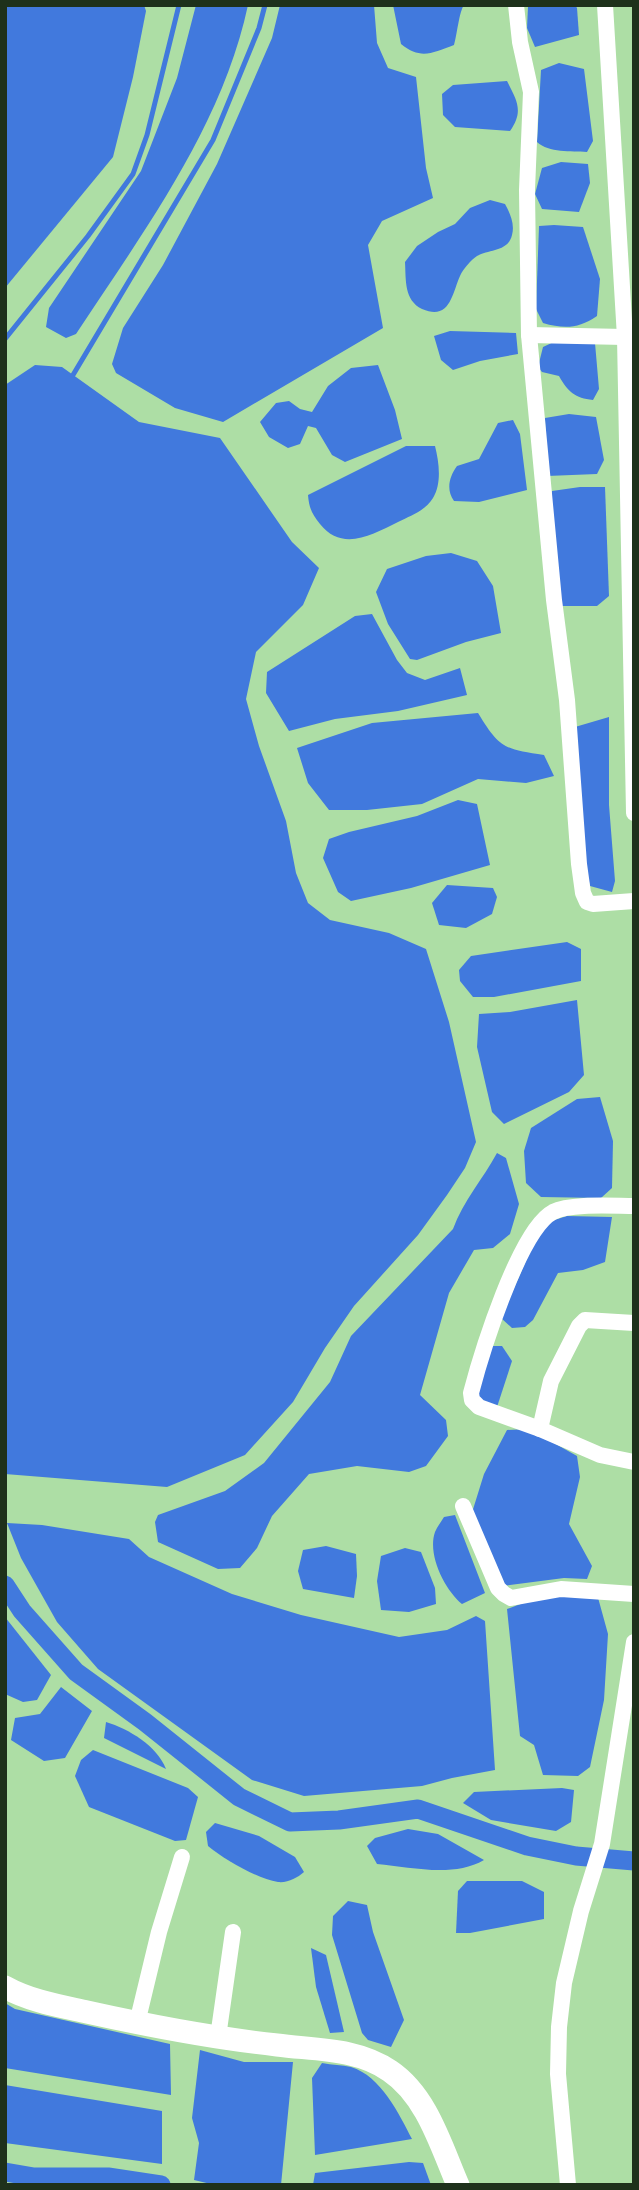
<svg xmlns="http://www.w3.org/2000/svg" width="639" height="2190" font-family="'PT Serif',serif">
  <style>
    .water { fill: #4179dd }
    .lines { fill: none; stroke-linecap: round; stroke-linejoin: round }
    .stream { stroke: #4179dd; stroke-width: 5 }
    .canal { stroke: #4179dd; stroke-width: 19 }
    .street { stroke: #fff; stroke-width: 16 }
    .secondary { stroke: #fff; stroke-width: 23 }
  </style>
  <rect width="100%" height="100%" fill="#addea5"/>
  <g class="water">
    <path d="M5 5H144L146 11 133 77 113 157 5 288Z"/>
    <path d="M196 5H248C222 127 143 232 76 334L66 338 46 327 49 308 141 171 177 78Z"/>
    <path d="M280 5H374L377 43 388 68 416 77 426 168 433 198 382 221 368 245 383 328 223 422 175 408 116 373 112 364 123 328 163 265 217 164 272 38Z"/>
    <path d="M393 5H464C459 12 457 35 454 45 432 53 421 60 401 44Z"/>
    <path d="M539 5H575L577 8 579 35 535 47 527 28 528 7Z"/>
    <path d="M559 63 584 69 593 141 587 152C571 151 549 153 537 142L541 70Z"/>
    <path d="M507 81C517 101 524 111 510 131L455 127 443 115 442 94 453 85Z"/>
    <path d="M561 162 588 164 590 183 579 212 542 209 535 194 542 168Z"/>
    <path d="M490 200 505 204C510 213 515 224 512 235 508 252 489 249 477 256 471 260 463 269 460 276 452 294 450 321 422 309 404 300 406 280 405 262L417 246 438 232 455 224 470 208Z"/>
    <path d="M554 225 583 227 600 279 597 316C578 329 564 329 543 323L536 309 539 226Z"/>
    <path d="M450 331 516 333 518 354 480 361 453 370 441 360 434 336Z"/>
    <path d="M558 340 595 343 599 389 593 400C575 398 568 392 559 376L542 372 538 367 543 347Z"/>
    <path d="M35 365 62 367 139 422 220 438 292 542 319 568 303 605 256 652 246 699 259 746 286 821 296 873 308 903 330 920 389 933 426 949 449 1022 476 1142 465 1168 447 1195 418 1235 354 1306 325 1348 293 1402 245 1455 167 1487 5 1474V385Z"/>
    <path d="M378 365 395 410 402 439 345 462 332 455 316 428 308 426 300 444 288 448 269 437 260 422 276 403 289 401 300 409 312 412 328 386 351 368Z"/>
    <path d="M569 414 596 417 604 460 597 474 547 476 545 418Z"/>
    <path d="M513 420 520 434 527 490 479 502 454 501C446 490 449 477 457 466L479 459 498 423Z"/>
    <path d="M406 446H435C439 462 442 483 433 498 425 511 410 516 398 522 372 535 342 552 320 524 312 514 309 508 308 495Z"/>
    <path d="M580 487H605L609 596 597 606H559L549 533 552 491Z"/>
    <path d="M451 553 477 561 493 586 501 633 466 642 417 660 410 659 388 624 376 592 387 569 426 556Z"/>
    <path d="M372 614 397 660 407 673 425 680 460 668 467 695 398 711 335 719 289 731 266 693 267 672 355 616Z"/>
    <path d="M478 713C500 749 505 749 544 755L554 776 526 783 478 779 422 804 367 810H329L308 783 297 748 372 723Z"/>
    <path d="M609 717V805L615 881 612 892 590 886 583 857 575 727Z"/>
    <path d="M458 800 477 804 490 865 411 888 351 901 338 892 323 858 329 839 349 832 417 816Z"/>
    <path d="M447 885 493 888 497 897 492 914 466 928 439 925 432 903Z"/>
    <path d="M567 942 581 949V981L494 997H473L460 981 459 970 471 956Z"/>
    <path d="M577 1000 584 1075 569 1092 504 1124 492 1112 477 1047 479 1014 510 1012Z"/>
    <path d="M600 1097 613 1141 612 1188 601 1198 541 1197 526 1183 524 1151 531 1128 577 1099Z"/>
    <path d="M497 1153 506 1158 519 1204 510 1234 493 1248 474 1250 449 1293 420 1395 446 1420 448 1436 426 1466 409 1472 357 1466 309 1474 272 1516 257 1548 240 1568 218 1569 158 1542 155 1522 158 1515 225 1491 264 1463 330 1382 351 1336 453 1229C463 1201 483 1179 497 1153Z"/>
    <path d="M567 1216 612 1217 605 1262 583 1270 558 1273 533 1320 525 1327 512 1328 501 1318 542 1224Z"/>
    <path d="M490 1346H502L512 1361 497 1407 475 1401Z"/>
    <path d="M529 1429 577 1456 580 1477 569 1524 592 1566 587 1579 564 1578 503 1586 470 1519 484 1474 507 1430Z"/>
    <path d="M455 1515 485 1593 462 1604C445 1590 427 1555 435 1532 437 1527 441 1522 444 1517Z"/>
    <path d="M7 1523 42 1525 129 1539 149 1557 232 1594 301 1615 399 1637 447 1630 476 1616 485 1621 495 1770 452 1778 422 1786 304 1796 252 1780 98 1669 57 1622 21 1558Z"/>
    <path d="M326 1546 356 1554 357 1576 354 1598 303 1589 298 1571 303 1550Z"/>
    <path d="M405 1548 421 1552 435 1588 436 1604 409 1612 381 1610 377 1581 381 1556Z"/>
    <path d="M555 1591 597 1594 608 1634 604 1700 590 1767 578 1776 543 1775 534 1745 520 1736 507 1609Z"/>
    <path d="M5 1617 51 1675 37 1700 23 1702 5 1694Z"/>
    <path d="M61 1687 92 1711 65 1758 44 1761 11 1740 15 1718 40 1714Z"/>
    <path d="M106 1722C129 1729 157 1746 166 1769L104 1738Z"/>
    <path d="M93 1750 188 1788 198 1797 186 1840 175 1841 89 1807 75 1776 81 1760Z"/>
    <path d="M562 1788 574 1790 571 1822 556 1831 491 1820 463 1803 474 1792Z"/>
    <path d="M215 1823 259 1836 295 1857 304 1872C297 1878 288 1883 278 1882 256 1878 225 1860 208 1846L206 1832Z"/>
    <path d="M408 1829 438 1834 484 1860C453 1878 411 1867 377 1864L367 1846 375 1838Z"/>
    <path d="M467 1881H522L544 1892V1919L470 1933H456L458 1891Z"/>
    <path d="M348 1901 367 1905 373 1932 404 2020 391 2047 368 2040 362 2033 332 1935 333 1916Z"/>
    <path d="M311 1948 326 1955 344 2032 330 2033 316 1987Z"/>
    <path d="M5 2003 15 2009 170 2044 171 2095 5 2068Z"/>
    <path d="M200 2050 244 2062H293L281 2185H215L194 2180 199 2143 192 2118Z"/>
    <path d="M322 2063C332 2065 342 2065 351 2067 381 2076 399 2114 412 2139L315 2155 312 2078Z"/>
    <path d="M5 2085 162 2111V2164L5 2143Z"/>
    <path d="M409 2162 423 2163 431 2185H313L315 2173Z"/>
  </g>
  <g class="lines">
    <g class="stream">
      <path d="M5 339 88 236 133 174 147 135 179 5"/>
      <path d="M73 375 213 140 259 28 265 5"/>
    </g>
    <g class="canal">
      <path d="M5 1585 22 1611 76 1672 145 1722 239 1797 290 1822 339 1820 418 1809 527 1846 576 1856 634 1861"/>
      <path d="M5 2172 34 2177H108L161 2185"/>
    </g>
    <g class="street">
      <path d="M516 5 520 42 531 92 527 190 529 335 554 600 567 700 579 864 583 893 587 902 593 904 634 901"/>
      <path d="M605 5 625 337 634 813"/>
      <path d="M529 335 625 337"/>
      <path d="M634 1206C613 1206 571 1203 553 1212 519 1230 481 1355 471 1393L472 1400 479 1407 540 1429 600 1455 634 1462"/>
      <path d="M540 1429 551 1381 579 1326 585 1320 634 1323"/>
      <path d="M463 1506 498 1588 504 1594 511 1598 561 1589 634 1594"/>
      <path d="M137 2023 159 1932 182 1857"/>
      <path d="M218 2037 233 1932"/>
      <path d="M568 2185 558 2074 559 2027 564 1983 581 1911 602 1844 634 1642"/>
    </g>
    <path class="secondary" d="M5 1987C30 2001 60 2006 87 2012 150 2026 213 2038 277 2045 315 2050 357 2048 390 2071 427 2096 441 2146 458 2185"/>
  </g>
  <rect width="639" height="2190" fill="none" stroke="#1e311b" stroke-width="14"/>
</svg>
